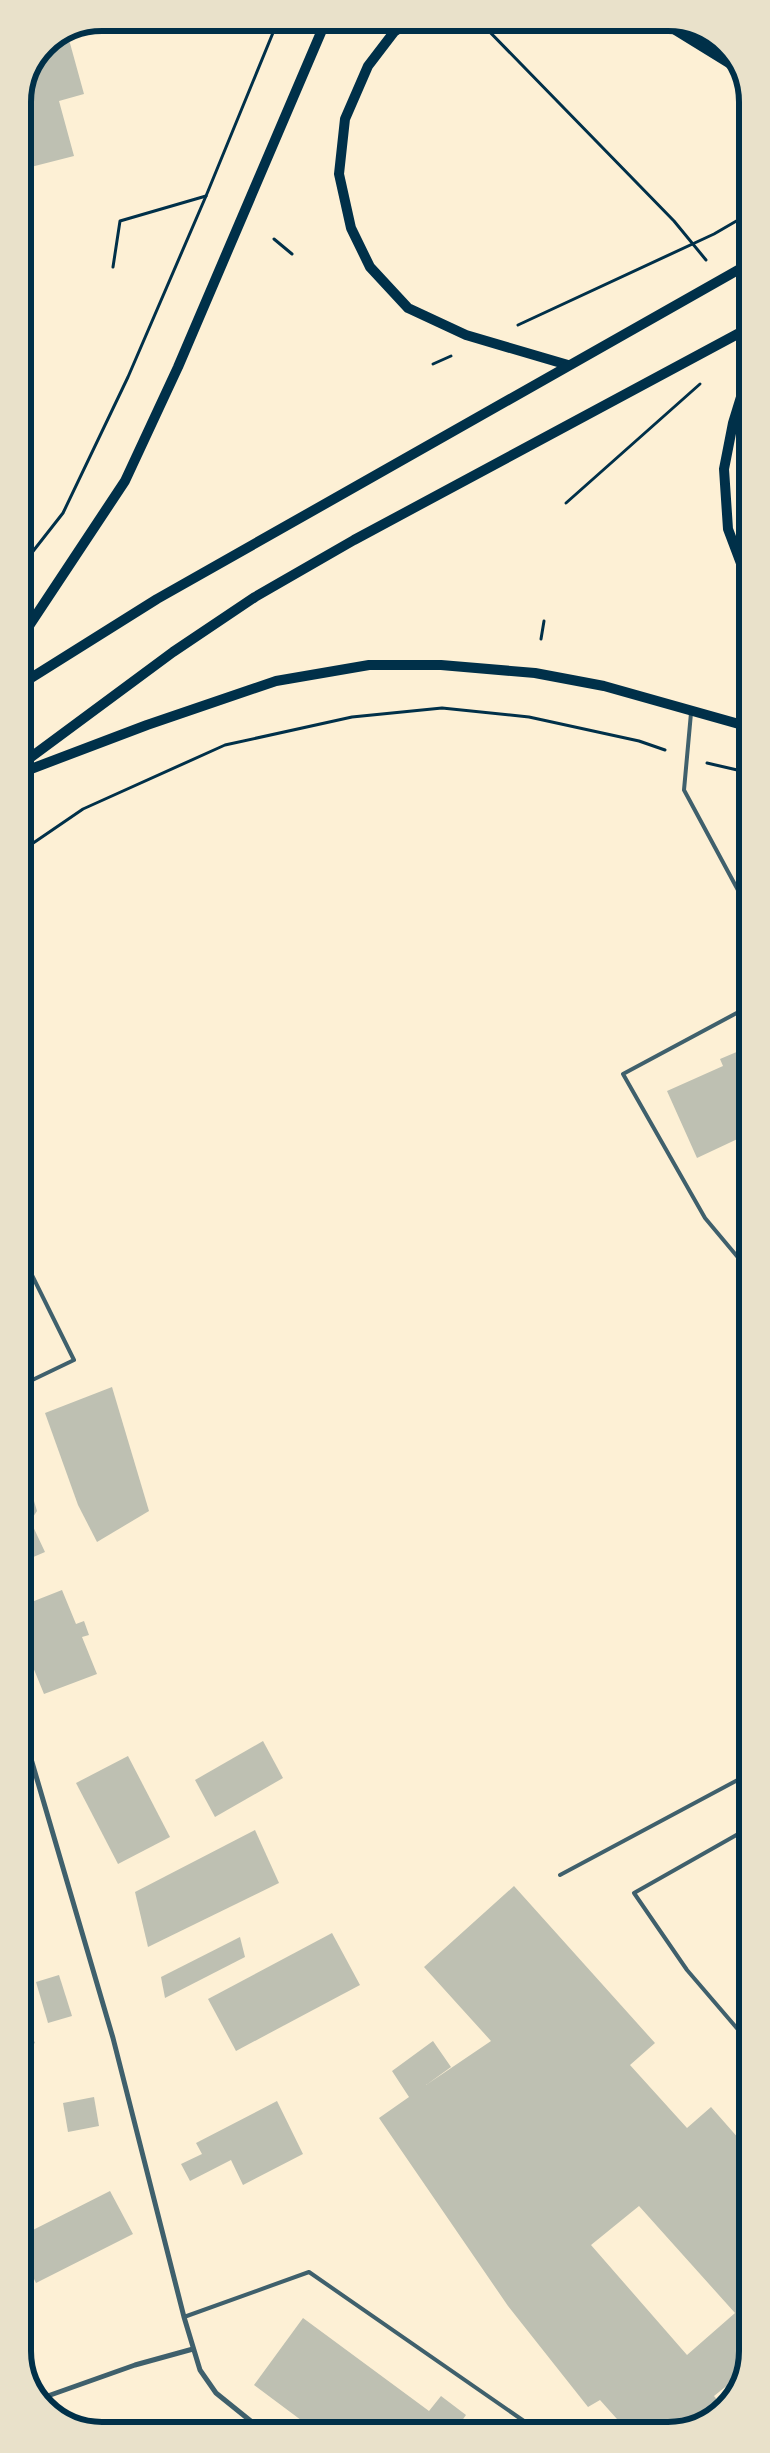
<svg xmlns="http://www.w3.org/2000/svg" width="770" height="2453" font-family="'Source Serif 4',serif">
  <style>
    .building { fill: #bec0b2; fill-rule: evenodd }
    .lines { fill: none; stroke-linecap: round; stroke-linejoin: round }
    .path { stroke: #003049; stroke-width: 3 }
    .service { stroke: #3f606c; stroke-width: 4 }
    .minor { stroke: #3f606c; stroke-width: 5 }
    .secondary { stroke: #003049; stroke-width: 10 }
    .rim { fill: none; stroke: #003049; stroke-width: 6 }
  </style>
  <rect width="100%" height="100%" fill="#fdf0d5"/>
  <g class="building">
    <path d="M68 36 84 94 59 101 74 156 23 169V108L26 107 24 99 46 46Z"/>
    <path d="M746 1048V1135L697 1158 667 1091 723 1066 720 1059Z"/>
    <path d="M112 1387 149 1511 97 1542 78 1505 45 1413Z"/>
    <path d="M26 1498 34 1501 37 1511 33 1517 29 1518 45 1552 24 1561V1499Z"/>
    <path d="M62 1590 76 1624 84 1621 89 1635 82 1637 97 1674 44 1694 24 1645V1605Z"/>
    <path d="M263 1741 283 1778 215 1817 195 1780Z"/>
    <path d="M128 1756 170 1837 118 1864 76 1783Z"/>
    <path d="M255 1830 279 1883 148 1947 135 1892Z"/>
    <path d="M514 1886 655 2043 630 2065 687 2128 711 2107 747 2148V2351L739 2376 714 2396 722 2406 688 2428H625L600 2400 588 2407 508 2306 379 2118 409 2097 392 2071 433 2041 451 2067 426 2085 491 2041 424 1967ZM639 2206 735 2313 687 2355 591 2245Z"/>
    <path d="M332 1933 360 1985 236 2051 208 1999Z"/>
    <path d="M240 1937 245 1957 165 1998 161 1977Z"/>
    <path d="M59 1975 72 2016 48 2023 36 1982Z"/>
    <path d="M25 2023 35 2043 25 2049Z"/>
    <path d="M94 2097 99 2126 68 2132 63 2103Z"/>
    <path d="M277 2101 303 2154 243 2185 231 2160 190 2181 181 2164 202 2154 196 2143Z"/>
    <path d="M110 2191 133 2234 36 2283 25 2261V2256L32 2253 25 2240V2234Z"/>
    <path d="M303 2318 429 2411 441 2396 466 2415 456 2429H313L254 2385Z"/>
  </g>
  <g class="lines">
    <g class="path">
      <path d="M481 23 674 221 706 260"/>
      <path d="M274 239 292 254"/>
      <path d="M113 267 120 221 206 196"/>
      <path d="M518 325 714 234 745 216"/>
      <path d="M433 364 451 356"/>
      <path d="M566 503 700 384"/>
      <path d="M23 564 63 513 128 377 206 196 277 23"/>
      <path d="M541 639 544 621"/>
      <path d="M707 763 746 772"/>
      <path d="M23 850 83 809 225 745 352 717 442 708 529 717 639 741 665 750"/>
    </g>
    <g class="service">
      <path d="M691 713 684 790 746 905"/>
      <path d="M746 1008 623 1074 705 1218 746 1267"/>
      <path d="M24 1259 74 1360 24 1384"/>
      <path d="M747 1829 634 1893 687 1970 747 2040"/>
      <path d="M560 1875 747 1775"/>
      <path d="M184 2317 309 2272 534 2428"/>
    </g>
    <g class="minor">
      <path d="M24 1735 113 2038 184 2317 200 2370 216 2393 262 2430"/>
      <path d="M42 2398 135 2365 193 2349"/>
    </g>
    <g class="secondary">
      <path d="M407 23 394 32 368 66 345 119 339 174 351 228 370 267 408 308 466 335 568 365"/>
      <path d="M664 23 737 68"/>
      <path d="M745 384 733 423 724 469 728 529 745 574"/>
      <path d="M23 635 125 481 178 367 325 23"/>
      <path d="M23 683 157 599 745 266"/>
      <path d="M23 763 173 652 255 597 354 540 745 330"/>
      <path d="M23 772 147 725 276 681 369 665H441L535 673 604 686 746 726"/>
    </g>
  </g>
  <path d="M0 0H770V2453H0ZM102 31H668A71 71 0 0 1 739 102V2351A71 71 0 0 1 668 2422H102A71 71 0 0 1 31 2351V102A71 71 0 0 1 102 31Z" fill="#e9e1ca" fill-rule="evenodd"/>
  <path class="rim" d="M102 31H668A71 71 0 0 1 739 102V2351A71 71 0 0 1 668 2422H102A71 71 0 0 1 31 2351V102A71 71 0 0 1 102 31Z"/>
</svg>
